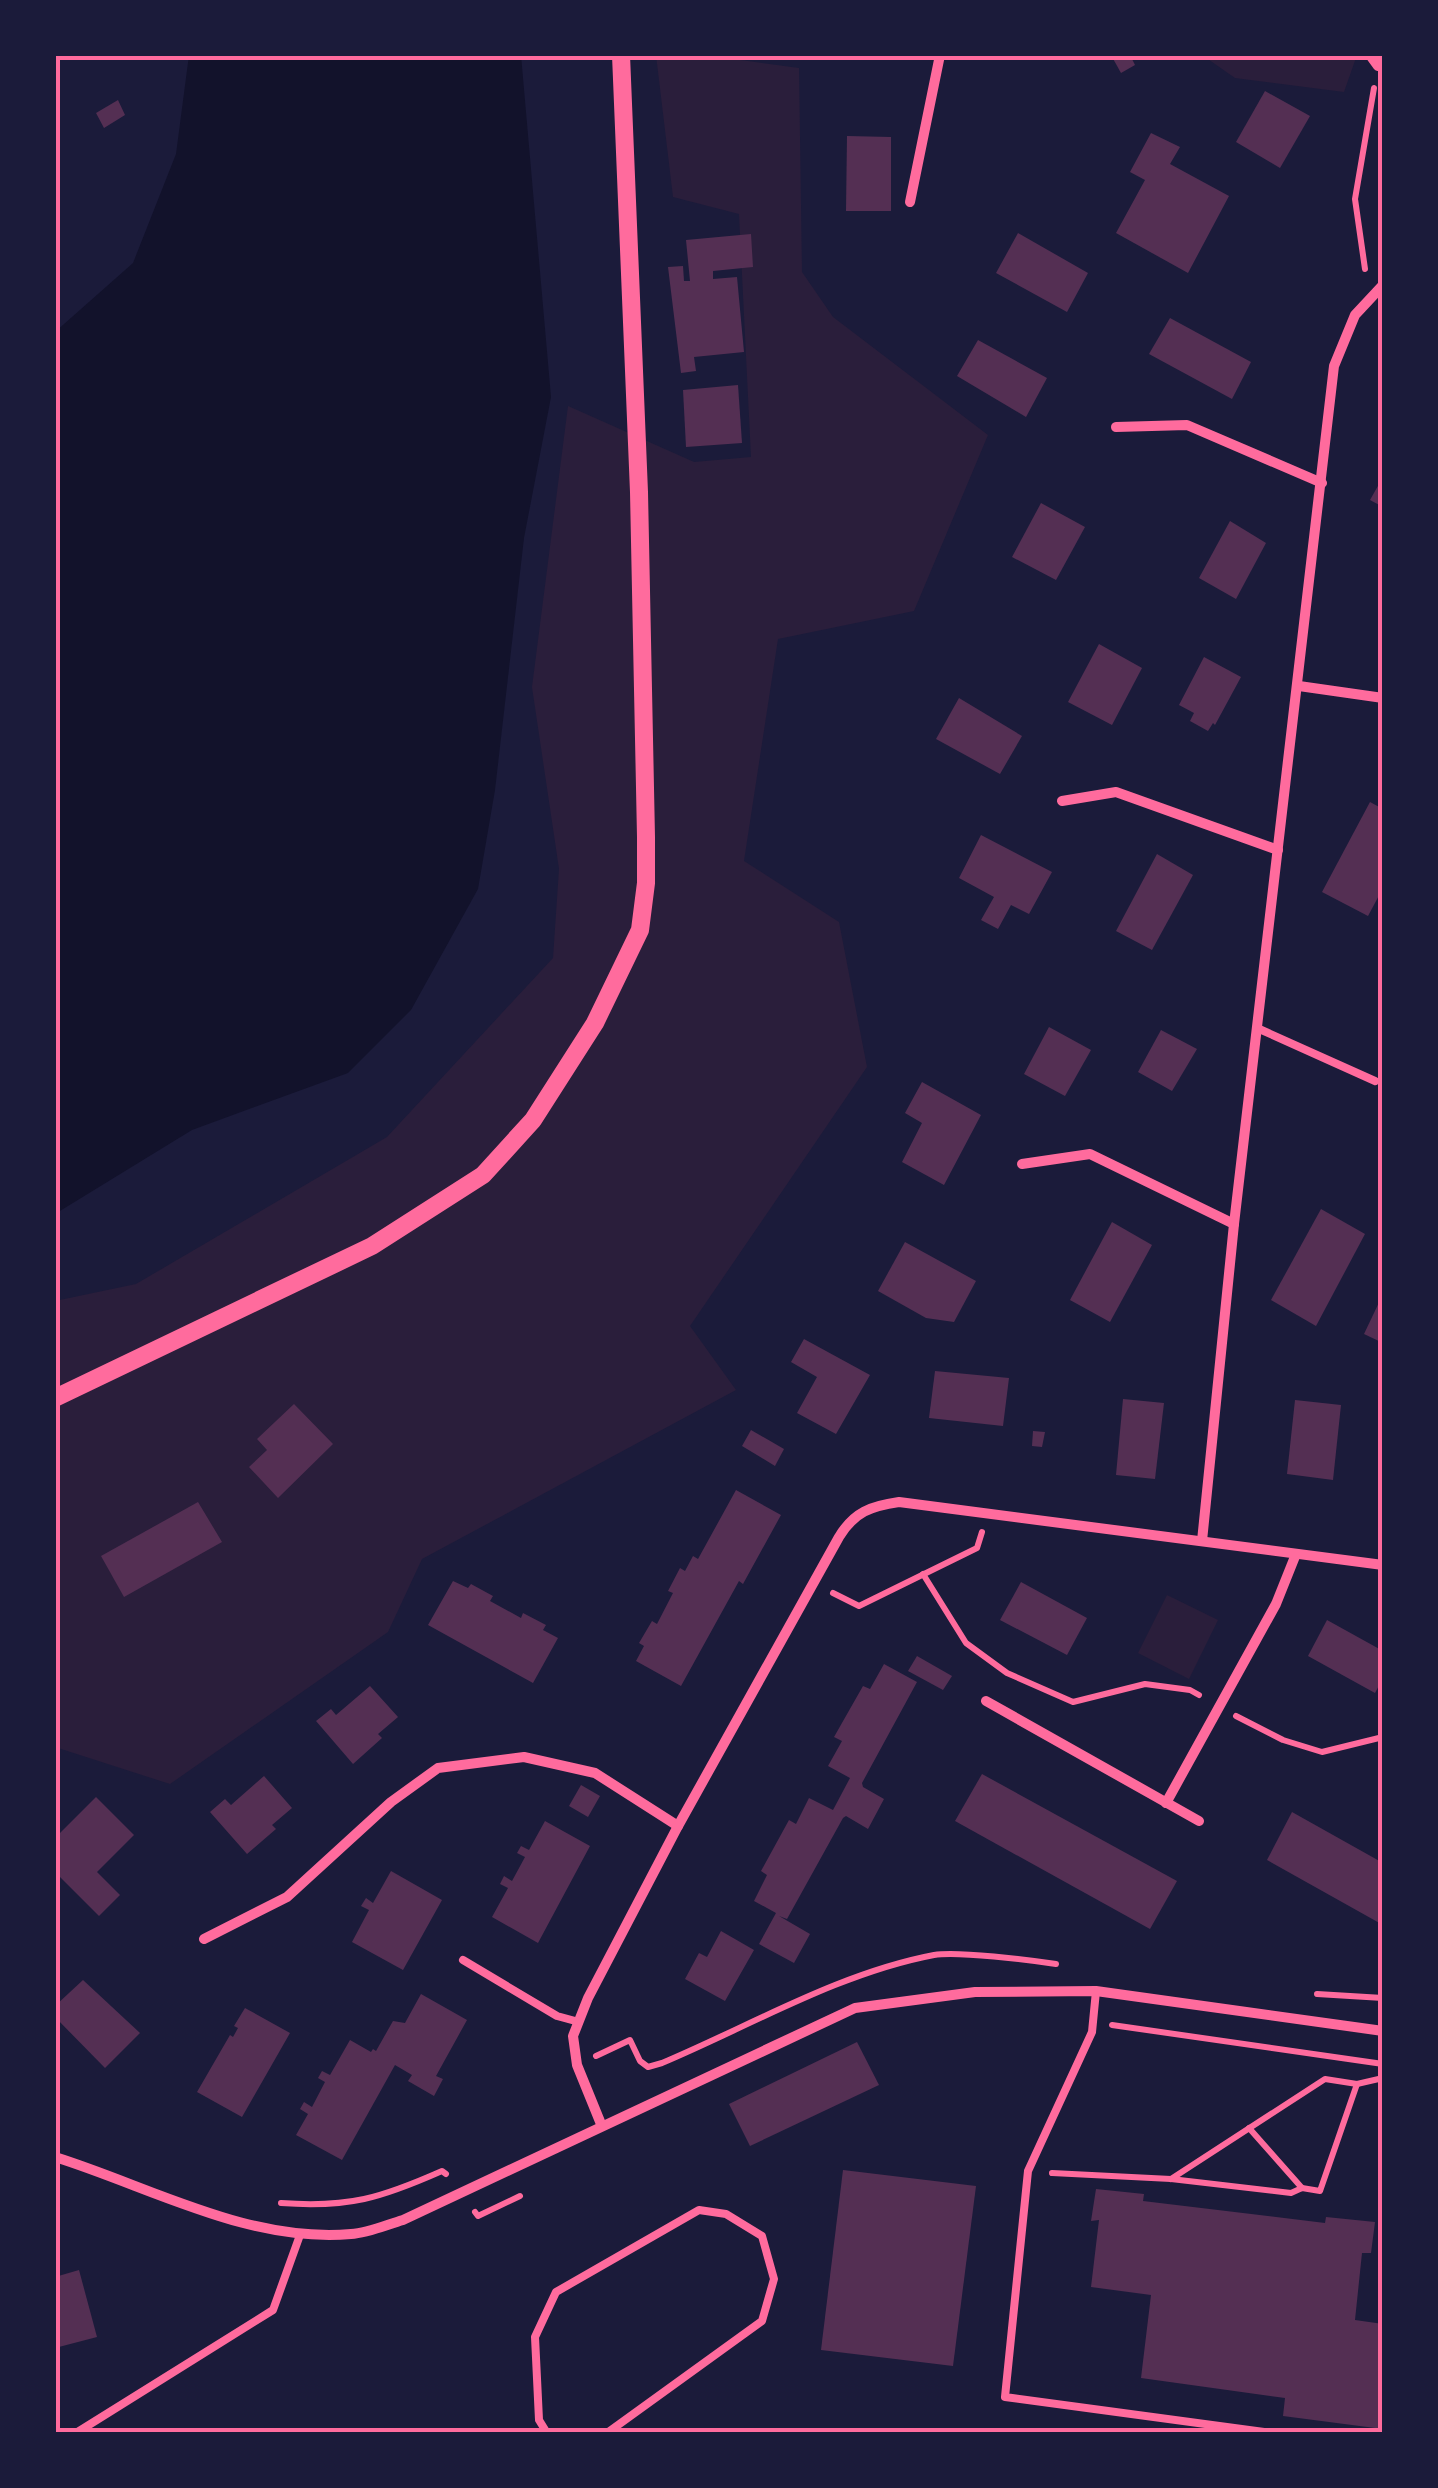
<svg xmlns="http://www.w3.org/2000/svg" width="1438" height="2488" font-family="Merriweather,serif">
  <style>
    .green { fill: #2a1e3b }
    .water { fill: #12122b }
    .building { fill: #542f53 }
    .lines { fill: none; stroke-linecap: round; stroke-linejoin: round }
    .path { stroke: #ff6b9d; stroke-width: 6 }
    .service { stroke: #ff6b9d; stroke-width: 8 }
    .minor { stroke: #ff6b9d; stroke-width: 10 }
    .tertiary { stroke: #ff6b9d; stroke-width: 18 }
    .neatline { fill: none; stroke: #ff6b9d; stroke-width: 4 }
  </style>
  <rect width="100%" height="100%" fill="#1b1b3a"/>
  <g class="green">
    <path d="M656 55H705L799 68 802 272 833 317 988 435 914 611 778 639 744 861 839 922 867 1067 690 1326 736 1390 422 1559 388 1632 170 1784 55 1747V1301L136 1284 387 1137 553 958 559 869 532 687 568 406 694 462 751 457 739 214 673 197Z"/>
    <path d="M1202 55H1357L1344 92 1235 78Z"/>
    <path d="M1167 1595 1218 1620 1189 1679 1138 1653Z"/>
  </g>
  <path class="water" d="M189 55H521L551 397 524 538 495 790 478 889 411 1010 348 1073 192 1130 55 1214V332L133 263 176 154Z"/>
  <g class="building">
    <path d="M1111 55H1130L1135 65 1121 73Z"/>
    <path d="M1265 91 1310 116 1280 168 1236 142Z"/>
    <path d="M118 100 125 115 104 128 96 113Z"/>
    <path d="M1151 133 1180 147 1170 164 1229 196 1188 273 1116 233 1145 180 1130 172Z"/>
    <path d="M847 136 891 137V211H846Z"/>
    <path d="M1018 233 1088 273 1067 312 996 273Z"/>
    <path d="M751 234 753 267 713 271V279L737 277 744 352 694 357 696 371 681 373 668 267 683 266 684 281H690L686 240Z"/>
    <path d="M1170 318 1251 362 1232 399 1149 354Z"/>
    <path d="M978 340 1047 378 1026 417 957 376Z"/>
    <path d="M738 385 742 443 686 447 683 390Z"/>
    <path d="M1383 477V507L1370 500Z"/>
    <path d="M1041 503 1085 527 1056 580 1012 557Z"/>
    <path d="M1230 521 1266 543 1236 599 1199 578Z"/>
    <path d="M1099 644 1142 668 1112 725 1068 702Z"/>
    <path d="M1204 657 1241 677 1215 725 1213 723 1208 731 1190 721 1194 713 1179 705Z"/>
    <path d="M959 698 1022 736 1000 774 936 739Z"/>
    <path d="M1370 802 1383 809V888L1368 916 1322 892Z"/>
    <path d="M981 835 1052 872 1029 914 1011 905 998 929 981 920 994 897 959 878Z"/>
    <path d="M1157 854 1193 875 1152 950 1116 931Z"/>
    <path d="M1049 1027 1091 1050 1065 1096 1024 1074Z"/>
    <path d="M1161 1030 1197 1049 1172 1091 1138 1072Z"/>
    <path d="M922 1082 981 1115 944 1185 902 1162 922 1123 905 1113Z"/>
    <path d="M1321 1209 1365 1234 1316 1326 1271 1300Z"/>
    <path d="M1112 1222 1152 1245 1110 1322 1070 1300Z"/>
    <path d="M905 1242 976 1281 954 1322 926 1318 878 1291Z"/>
    <path d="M1383 1294V1343L1364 1334Z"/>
    <path d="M804 1339 870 1375 836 1434 797 1413 817 1377 791 1362Z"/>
    <path d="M935 1371 1009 1378 1003 1426 929 1418Z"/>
    <path d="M1123 1399 1164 1403 1155 1479 1116 1475Z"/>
    <path d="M1295 1400 1341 1405 1333 1480 1287 1474Z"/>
    <path d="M294 1404 333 1444 278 1498 249 1467 267 1450 257 1439Z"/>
    <path d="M751 1430 784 1449 775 1466 742 1446Z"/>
    <path d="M1033 1431 1045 1432 1042 1447 1032 1446Z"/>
    <path d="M736 1490 781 1515 743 1584 739 1581 681 1686 636 1661 644 1646 639 1643 652 1621 657 1624 673 1593 668 1591 680 1568 685 1571 693 1556 698 1559Z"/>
    <path d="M198 1502 222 1542 124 1597 101 1556Z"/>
    <path d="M453 1581 468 1588 471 1584 493 1596 490 1601 521 1618 523 1613 546 1625 543 1630 558 1638 533 1683 428 1625Z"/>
    <path d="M1021 1582 1087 1618 1067 1655 1000 1620Z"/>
    <path d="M1327 1620 1383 1651V1678L1375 1693 1308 1656Z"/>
    <path d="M917 1656 952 1676 943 1690 908 1671Z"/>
    <path d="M884 1664 917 1682 862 1783 863 1787 884 1799 868 1829 846 1816 843 1818 787 1919 779 1916 810 1934 794 1963 759 1944 776 1913 754 1901 767 1875 761 1871 789 1820 796 1824 809 1798 833 1810 850 1778 828 1766 842 1741 834 1737 863 1686 870 1689Z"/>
    <path d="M370 1686 398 1717 378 1734 382 1738 353 1764 316 1721 331 1709 336 1715Z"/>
    <path d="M982 1774 1177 1881 1150 1929 955 1821Z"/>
    <path d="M264 1776 292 1808 272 1825 276 1829 247 1854 210 1812 225 1799 231 1805Z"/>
    <path d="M581 1785 600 1796 588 1817 569 1806Z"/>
    <path d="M96 1797 134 1835 97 1872 120 1895 99 1916 55 1872V1838Z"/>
    <path d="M1292 1812 1383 1863V1925L1267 1860Z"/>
    <path d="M545 1821 590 1846 538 1943 492 1917 508 1888 500 1884 504 1876 512 1881 525 1857 517 1853 521 1846 529 1850Z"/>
    <path d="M391 1871 442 1900 403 1970 352 1942 369 1910 361 1906 366 1898 373 1903Z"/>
    <path d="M721 1931 754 1950 725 2001 685 1979 699 1953 707 1957Z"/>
    <path d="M83 1980 140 2033 105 2068 55 2017V2006Z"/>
    <path d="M421 1994 467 2020 436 2076 443 2079 434 2096 408 2081 412 2075 395 2065 342 2160 296 2135 308 2114 300 2109 304 2102 312 2107 325 2082 318 2078 322 2071 330 2075 350 2040 371 2052 373 2049 376 2051 393 2021 405 2023Z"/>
    <path d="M245 2008 290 2033 242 2117 197 2092 230 2035 233 2037 238 2028 234 2026Z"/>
    <path d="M857 2042 879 2085 750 2146 729 2104Z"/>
    <path d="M843 2170 976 2186 953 2366 821 2350Z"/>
    <path d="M1096 2189 1144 2194 1143 2201 1325 2223 1326 2217 1375 2222 1371 2253H1362L1355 2320 1383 2324V2433H1375V2428L1283 2416 1285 2398 1141 2378 1151 2295 1091 2287 1099 2220 1091 2221Z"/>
    <path d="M79 2270 97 2337 55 2348V2277Z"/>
  </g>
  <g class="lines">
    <g class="path">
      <path d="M1365 269 1355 199 1374 88"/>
      <path d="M923 1574 966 1643 1007 1673 1073 1702 1145 1684 1190 1690 1199 1695"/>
      <path d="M833 1593 859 1606 977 1548 982 1532"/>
      <path d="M1236 1716 1283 1740 1322 1752 1383 1737"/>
      <path d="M1317 1994 1383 1998"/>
      <path d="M1112 2025 1383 2064"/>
      <path d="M596 2056 630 2040 640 2061 648 2067 662 2063C750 2026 839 1973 934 1955 958 1951 1029 1960 1056 1964"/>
      <path d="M1249 2128 1302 2188"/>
      <path d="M1052 2173 1171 2179 1291 2193 1302 2188 1320 2191 1357 2084"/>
      <path d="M1171 2179 1325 2079 1357 2084 1383 2078"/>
      <path d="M281 2203C349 2208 381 2198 442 2171L446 2174"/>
      <path d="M475 2212 478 2216 520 2196"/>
    </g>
    <g class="service">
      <path d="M1257 1028 1375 1081"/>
      <path d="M463 1960 557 2016 579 2022"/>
      <path d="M1096 1991 1092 2032 1028 2171 1005 2397 1272 2433"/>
      <path d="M76 2433 273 2310 300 2235"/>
      <path d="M547 2433 539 2420 535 2337 556 2292 699 2210 726 2214 762 2236 774 2279 762 2321 607 2433"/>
    </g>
    <g class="minor">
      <path d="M1370 55 1378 66"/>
      <path d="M910 202 940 55"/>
      <path d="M1116 427 1187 425 1322 483"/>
      <path d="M1299 686 1383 698"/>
      <path d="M1062 801 1116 792 1278 850"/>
      <path d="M1022 1164 1090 1154 1234 1224"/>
      <path d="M1202 1541 1234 1224 1334 366 1355 315 1383 285"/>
      <path d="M986 1701 1199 1821"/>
      <path d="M1166 1803 1276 1604 1296 1554"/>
      <path d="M204 1939 287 1897 391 1802 438 1768 524 1757 595 1773 678 1826"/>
      <path d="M601 2124 577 2065 573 2036 588 1998 678 1826 839 1537C854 1512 871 1506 899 1502L1383 1565"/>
      <path d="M55 2157C151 2187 248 2243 351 2234 368 2233 386 2225 403 2220L855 2008 975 1992 1096 1991 1383 2031"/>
    </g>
    <path class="tertiary" d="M55 1398 372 1246 483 1175 533 1120 595 1023 640 930 646 883V837L639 492 621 55"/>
  </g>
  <rect width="1438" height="2488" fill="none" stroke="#1b1b3a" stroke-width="115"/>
  <rect x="58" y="58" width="1322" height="2372" class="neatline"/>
</svg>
